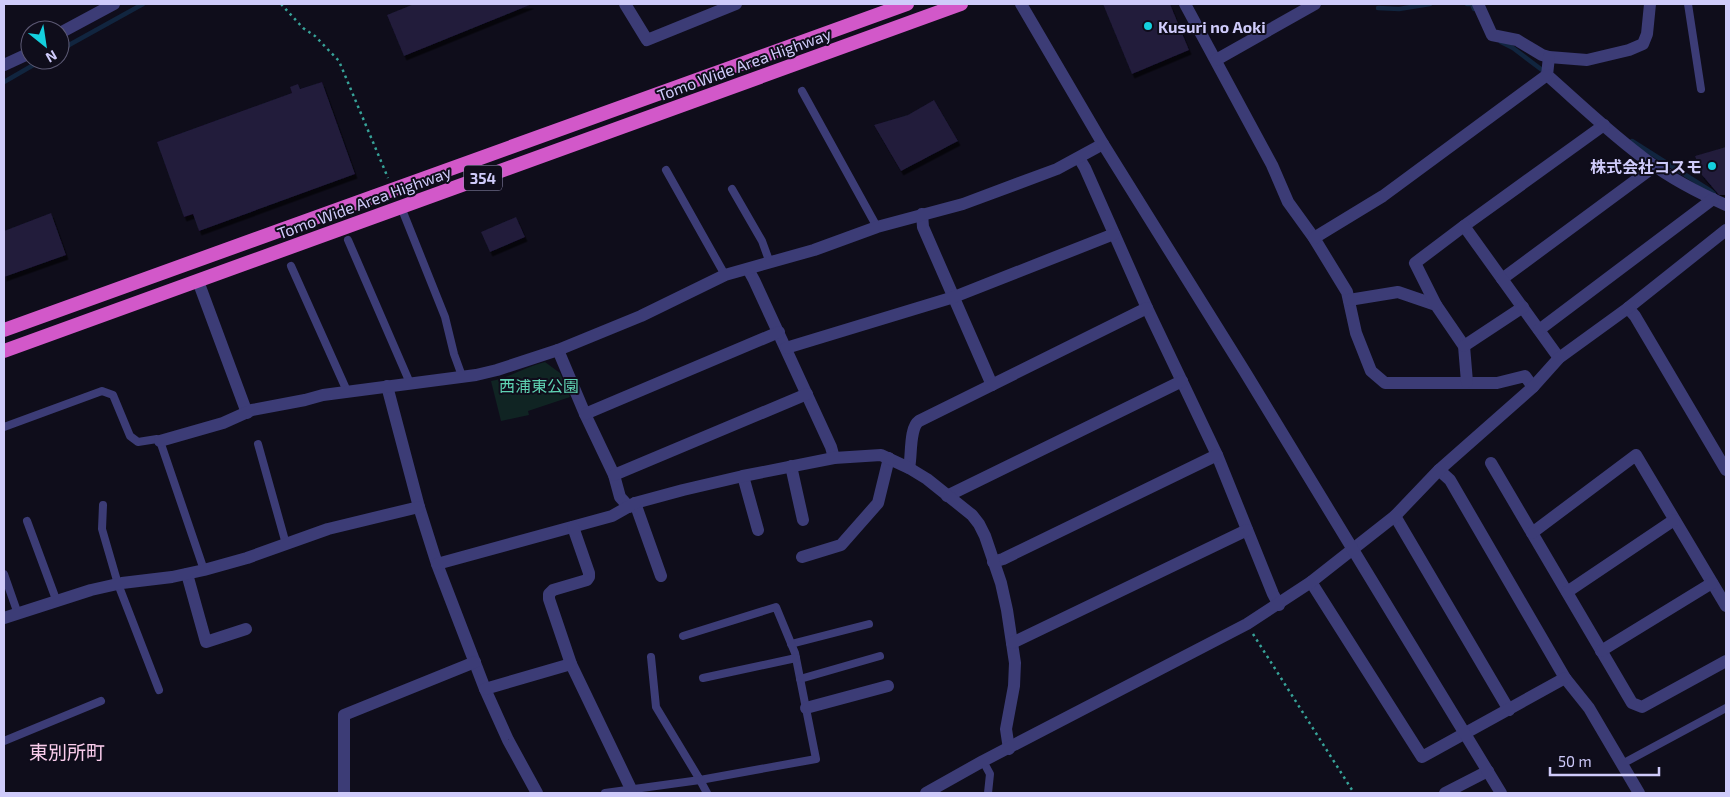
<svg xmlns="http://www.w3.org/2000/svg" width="1730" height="797" font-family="'Exo 2','Noto Sans JP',sans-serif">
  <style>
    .green { fill: #102423 }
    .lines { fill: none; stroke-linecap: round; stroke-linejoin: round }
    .stream { stroke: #11253f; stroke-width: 4.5 }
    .building { fill: #201b3a; filter: url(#shadow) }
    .path { stroke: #37a399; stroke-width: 2.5; stroke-dasharray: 2.5 4; stroke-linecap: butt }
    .service { stroke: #3c3c76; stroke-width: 8 }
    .minor { stroke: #3c3c76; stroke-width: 12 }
    .tertiary { stroke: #3c3c76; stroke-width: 12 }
    .trunk { stroke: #d258c9; stroke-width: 14 }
    .poi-dot { fill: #14d0de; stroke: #0f0d1b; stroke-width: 2 }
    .labels { text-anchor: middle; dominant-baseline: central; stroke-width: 4; stroke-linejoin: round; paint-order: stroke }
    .shield { fill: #0f0d1b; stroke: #9592b7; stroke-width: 1 }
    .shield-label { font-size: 15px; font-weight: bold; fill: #cfcbfa }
    .poi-label { font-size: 16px; font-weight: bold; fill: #cfcbfa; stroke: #0f0d1b; text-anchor: start }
    .street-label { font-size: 16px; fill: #cfcbfa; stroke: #0f0d1b }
    .park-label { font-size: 16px; fill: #5fd2b2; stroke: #0f0d1b }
    .quarter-label { font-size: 19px; fill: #facdec; stroke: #0f0d1b }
  </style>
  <defs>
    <filter id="shadow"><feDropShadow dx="2.5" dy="4.5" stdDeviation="0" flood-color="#0009"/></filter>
  </defs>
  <rect width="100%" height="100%" fill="#0f0d1b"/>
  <path class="green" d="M545 362 560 373 570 397 528 411 529 415 501 421 491 381C511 377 525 367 545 362Z"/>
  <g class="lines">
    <g class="stream">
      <path d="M1467 4H1472L1474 9"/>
      <path d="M1378 8 1399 9 1430 4"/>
      <path d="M1501 42 1513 48 1546 73"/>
      <path d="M60 50 143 4"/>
      <path d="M4 82 42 60"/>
      <path d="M1632 141 1714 193"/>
    </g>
  </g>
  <g class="building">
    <path d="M414 4H532L404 56 387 15Z"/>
    <path d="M1103 4H1170L1189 50 1132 74Z"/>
    <path d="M322 82 355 174 199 231 193 214 184 217 157 142 292 93 290 87 298 84 300 89Z"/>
    <path d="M934 100 958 141 901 171 874 125 908 115Z"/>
    <path d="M1726 147V195H1719L1702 175 1695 156Z"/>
    <path d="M51 213 66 255 4 277V231Z"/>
    <path d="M516 217 525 237 490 252 481 232Z"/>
  </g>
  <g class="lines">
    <g class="path">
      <path d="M281 4 303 28 315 36 339 61 388 178"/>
      <path d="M1253 634 1354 793"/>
    </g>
    <g class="service">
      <path d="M1688 4 1701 89"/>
      <path d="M802 91 877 227"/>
      <path d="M666 170 725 275"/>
      <path d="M732 189 762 241 770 263"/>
      <path d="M401 207 445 317 454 354 462 376"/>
      <path d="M348 240 410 383"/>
      <path d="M291 266 347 391"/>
      <path d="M4 427 102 391 113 395 130 436 138 442 157 439 160 441 204 570"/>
      <path d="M258 444 286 544"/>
      <path d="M103 505 102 529 118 584 159 690"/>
      <path d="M27 521 57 602"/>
      <path d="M4 574 18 614"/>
      <path d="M791 644 869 624"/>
      <path d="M651 657 656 707 700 780 816 759 795 653 776 607 683 636"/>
      <path d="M703 678 796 658"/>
      <path d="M800 679 880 656"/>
      <path d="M4 741 101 701"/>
      <path d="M983 761 990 774 988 793"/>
      <path d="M1622 764 1726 708"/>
      <path d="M605 793 700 780 707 793"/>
    </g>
    <g class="minor">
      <path d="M625 4 647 40 736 4"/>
      <path d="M1185 4 1272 165 1288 202 1314 238 1347 292 1356 333 1371 371 1385 383H1497L1525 376 1533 387"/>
      <path d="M1478 4 1492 35 1517 40 1542 55 1549 57 1587 60 1629 50 1643 44 1647 34 1650 4"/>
      <path d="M60 33 114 4"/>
      <path d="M1549 57 1547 75C1581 105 1613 136 1649 162 1672 179 1701 194 1726 205"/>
      <path d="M1216 60 1315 4"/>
      <path d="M4 65 30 53"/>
      <path d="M1079 158 1085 168 1147 308 1217 455 1273 594 1279 605"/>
      <path d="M922 214 923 227 992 385"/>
      <path d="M1464 226 1604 125"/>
      <path d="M1314 238 1383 196 1547 75"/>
      <path d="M748 269 754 280 831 447 834 458"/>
      <path d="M1502 279 1655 166"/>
      <path d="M198 281 247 413"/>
      <path d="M1349 300 1398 292 1436 305 1464 346 1467 382"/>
      <path d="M1436 305 1415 263 1464 226 1559 358"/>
      <path d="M1628 308 1635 316 1726 470"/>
      <path d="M1539 330 1713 199"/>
      <path d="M1464 346 1523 307"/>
      <path d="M786 348 954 297 1114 234"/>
      <path d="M558 350 585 414 614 475 620 497 629 507"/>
      <path d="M387 386 419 507 437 564 485 689 508 740 537 793"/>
      <path d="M585 414 779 332"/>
      <path d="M160 441 223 423 252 410 305 400 323 395 476 375 497 370 558 350 641 316 725 275 814 250 877 227 963 204 1057 169 1103 144"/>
      <path d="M1491 463 1632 703 1642 707 1726 661"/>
      <path d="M791 466 803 520"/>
      <path d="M909 468C912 455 909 428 919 421L1147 308"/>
      <path d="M1439 470 1450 480 1565 678 1589 708 1639 793"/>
      <path d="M614 475 807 394"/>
      <path d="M743 476 758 530"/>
      <path d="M947 496 1182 381"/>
      <path d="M635 503 661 576"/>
      <path d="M1395 516 1509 710"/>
      <path d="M1532 533 1636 455 1726 606"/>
      <path d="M802 557 841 545 878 503 889 458"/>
      <path d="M993 562 1003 559 1217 455"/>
      <path d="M437 564 612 516 635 503 683 490 743 476 834 458 881 455 909 468 927 479 972 515 979 524 985 536 1001 583 1007 610 1015 663 1014 686 1006 729 1009 749"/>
      <path d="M187 574 206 642 246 629"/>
      <path d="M1311 582 1422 757 1565 678"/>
      <path d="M1567 592 1674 520"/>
      <path d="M4 618 91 590 122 583 172 577 204 570 247 558 328 529 419 507"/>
      <path d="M1012 643 1247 530"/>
      <path d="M1601 651 1712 583"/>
      <path d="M571 664 631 789"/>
      <path d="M485 689 571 664 549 599V594L553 590 587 580 589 577V573L573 527"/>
      <path d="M806 708 888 686"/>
      <path d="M344 793V715L475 662"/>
      <path d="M926 793 983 761 1247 624 1311 582 1395 516 1439 470 1533 387 1559 358 1628 308 1726 230"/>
      <path d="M1445 793 1488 771"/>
    </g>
    <path class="tertiary" d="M1021 4 1103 144 1245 372 1501 793"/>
    <g class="trunk">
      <path d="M4 330 907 4"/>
      <path d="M4 351 961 4"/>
    </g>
  </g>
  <g class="poi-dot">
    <circle cx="1148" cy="26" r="5"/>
    <circle cx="1712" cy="166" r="5"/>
  </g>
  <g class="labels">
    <rect class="shield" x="464" y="165.5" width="38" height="25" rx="4"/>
    <g class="shield-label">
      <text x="483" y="178">354</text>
    </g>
    <g class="poi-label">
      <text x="1158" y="26">Kusuri no Aoki</text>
      <text x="1702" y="166" text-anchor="end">株式会社コスモ</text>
    </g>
    <g class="street-label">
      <text transform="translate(744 64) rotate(-20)">Tomo Wide Area Highway</text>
      <text transform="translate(364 202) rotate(-20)">Tomo Wide Area Highway</text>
    </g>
    <g class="park-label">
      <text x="539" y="385">西浦東公園</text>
    </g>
    <g class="quarter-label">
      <text x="67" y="751">東別所町</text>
    </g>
  </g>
  <rect width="1730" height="797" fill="none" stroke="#cfcbfa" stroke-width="10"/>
  <g transform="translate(45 45) rotate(150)"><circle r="24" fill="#0f0d1b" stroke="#5c5974"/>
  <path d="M0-4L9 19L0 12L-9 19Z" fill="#14d0de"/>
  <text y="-8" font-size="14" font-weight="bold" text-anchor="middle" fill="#cfcbfa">N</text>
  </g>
  <path d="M1550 767v8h109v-8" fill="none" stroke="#cfcbfa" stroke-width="2.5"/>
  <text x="1558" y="767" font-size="15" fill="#cfcbfa" stroke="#0f0d1b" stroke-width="4" paint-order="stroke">50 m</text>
</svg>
